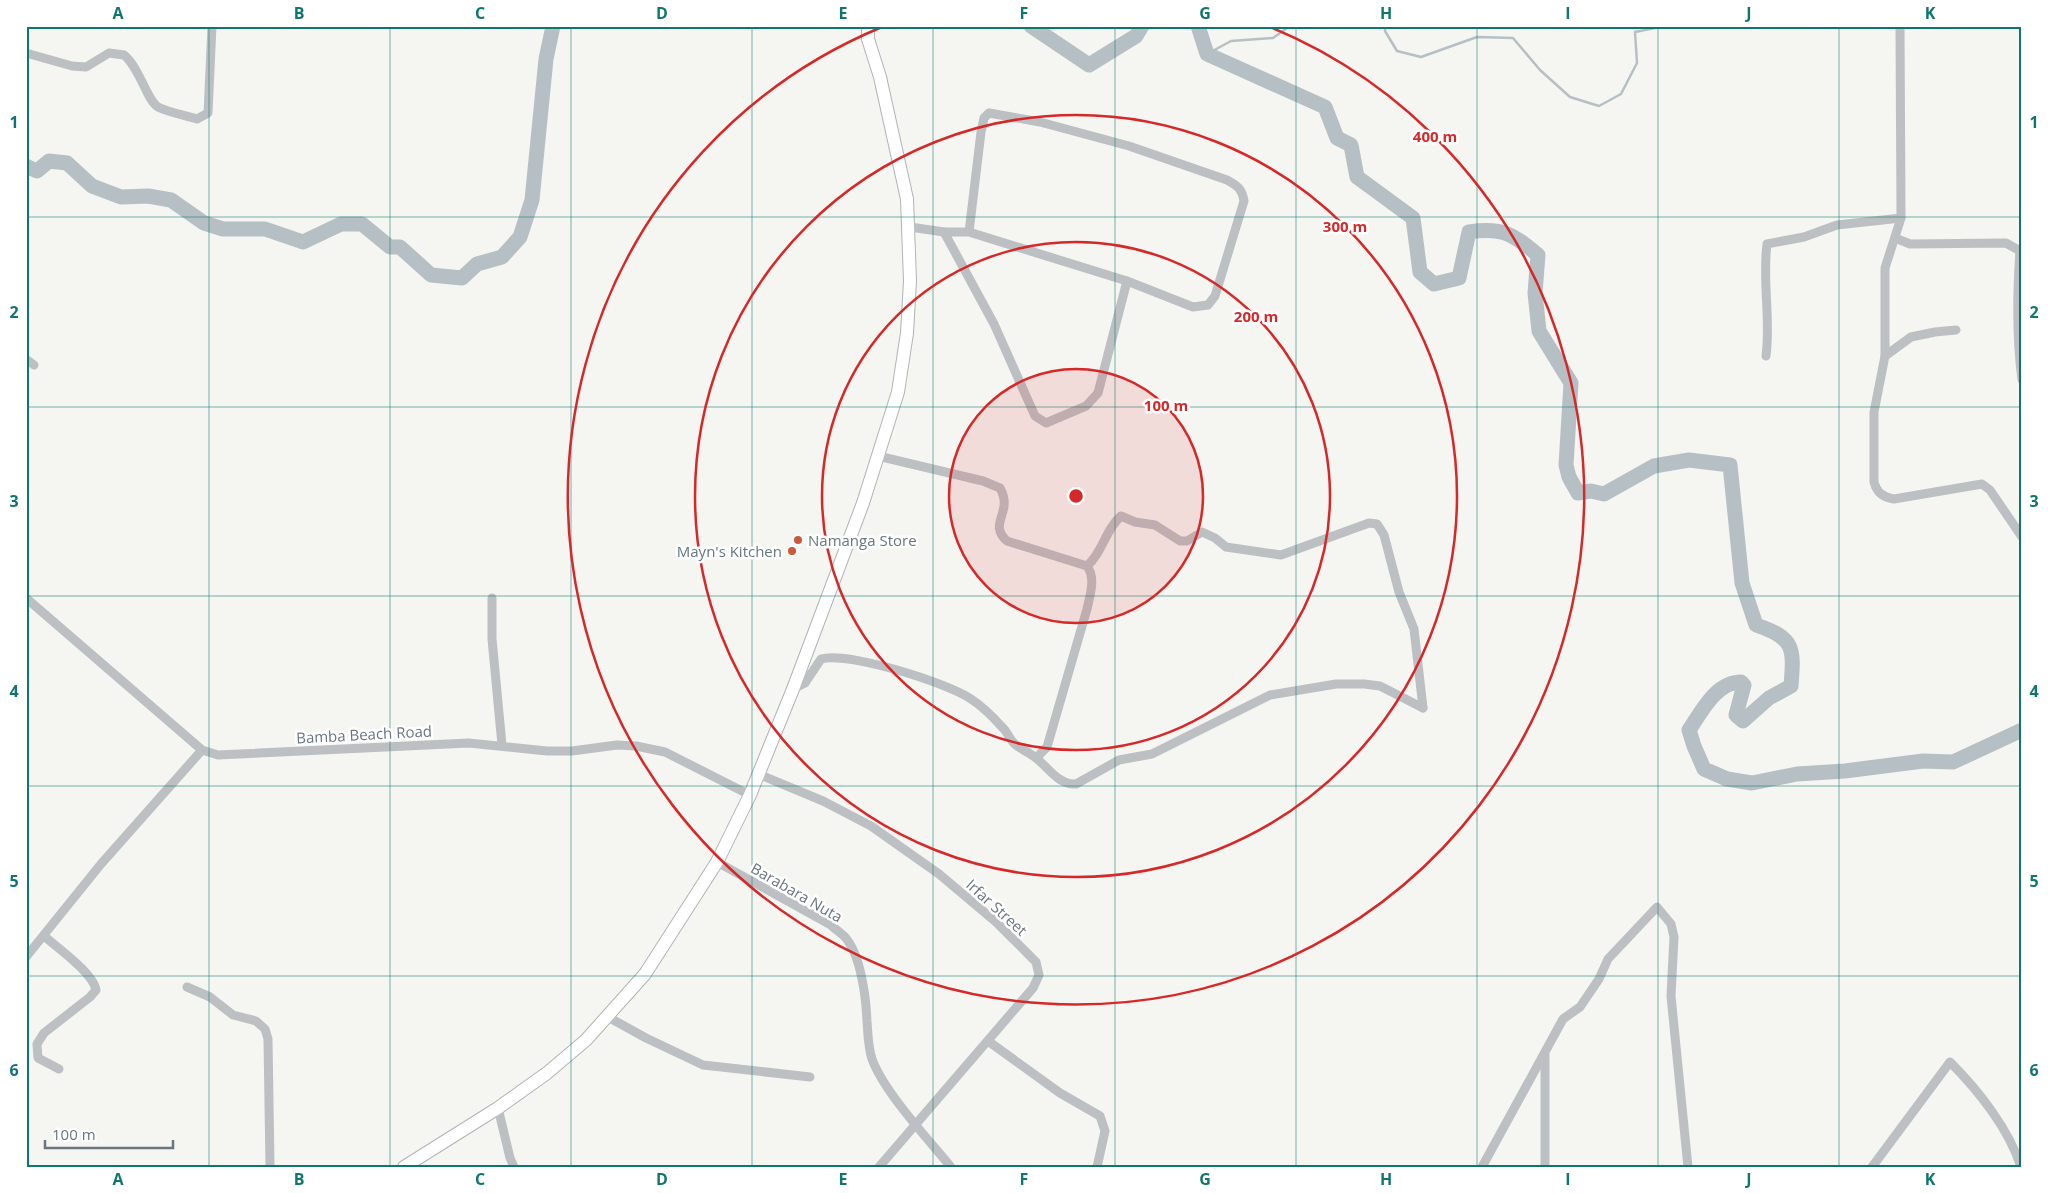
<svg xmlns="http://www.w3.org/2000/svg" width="2048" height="1193" font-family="'Open Sans',sans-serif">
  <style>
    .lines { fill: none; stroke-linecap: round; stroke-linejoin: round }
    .stream { stroke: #b6c0c4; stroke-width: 2.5 }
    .river { stroke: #b6c0c4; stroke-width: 15 }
    .secondary-casing { stroke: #afb4b7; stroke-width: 14 }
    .street { stroke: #bcc0c3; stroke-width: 9 }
    .secondary { stroke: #fff; stroke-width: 12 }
    .grid { fill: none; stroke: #0f766e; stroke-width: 1; stroke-opacity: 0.55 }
    .ring { fill: none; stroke: #d62828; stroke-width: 2.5 }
    .poi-dot { fill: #cc583b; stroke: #fff; stroke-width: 2 }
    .labels { text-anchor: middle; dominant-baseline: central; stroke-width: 5; stroke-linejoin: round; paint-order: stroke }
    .poi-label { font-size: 15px; fill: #68767f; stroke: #fff; text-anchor: start }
    .street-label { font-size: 15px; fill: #68767f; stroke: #fff }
    .centre { fill: #d62828; stroke: #fff; stroke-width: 2.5 }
    .ring-label { font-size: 15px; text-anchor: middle; font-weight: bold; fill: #d62828; stroke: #fff; stroke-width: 5; stroke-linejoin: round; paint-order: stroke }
    .neatline { fill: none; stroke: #0f766e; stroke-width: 2 }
    .grid-label { font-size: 16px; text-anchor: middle; font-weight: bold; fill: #0f766e }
  </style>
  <rect width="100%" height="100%" fill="#f5f5f2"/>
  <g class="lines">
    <g class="stream">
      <path d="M1385 26V31L1397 51 1421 57 1477 37 1513 38 1540 70 1570 97 1599 106 1621 94 1637 63 1635 32 1665 26"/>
      <path d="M1207 54 1231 41 1273 38 1290 26"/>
    </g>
    <g class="river">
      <path d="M1031 26 1089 65 1136 36 1142 26"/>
      <path d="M1198 26 1207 54 1325 107 1337 138 1351 145 1357 177 1413 218 1420 272 1434 284 1459 278 1469 232C1503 227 1513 234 1538 255L1535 293 1539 331 1571 383 1566 465 1569 477 1578 493 1591 491 1604 494 1654 466 1689 460 1730 465 1742 583 1756 625C1795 638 1794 648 1791 686L1769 698 1743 721 1736 715 1744 685 1741 682C1716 682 1702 711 1689 730L1694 746 1704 769 1727 779 1752 783 1797 774 1845 771 1923 761 1953 762 2022 730"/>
      <path d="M26 166 37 171 49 161 67 163 92 186 121 197 148 196 171 200 204 223 223 229H265L303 242 341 224H362L390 247H400L431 275 462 278 477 264 502 257 520 237 532 200 546 59 553 26"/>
    </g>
    <g class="secondary-casing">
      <path id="secondary" d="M404 1167 498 1108 547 1073 586 1040 645 974 717 862 750 795 793 689 863 503 898 392 907 333 910 281 907 199 880 77 868 39V26"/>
    </g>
    <g class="street">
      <path d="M1900 26 1901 218 1885 268V356L1874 412V482C1877 493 1883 497 1894 499L1982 484 1990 490 2022 537"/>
      <path d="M26 53 72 66 86 67 109 53 124 55C140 68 147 101 158 107 170 113 185 115 197 119L208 113 212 26"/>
      <path d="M910 227 944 232H969L1127 281 1193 307 1208 305 1215 296 1244 201C1242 189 1238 186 1227 180L1129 146 1040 122 989 113 984 118 981 132 969 232"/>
      <path d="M944 232 994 324 1035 416 1046 423 1086 406 1098 393 1127 281"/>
      <path d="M1895 238 1910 244 2006 243 2022 252"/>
      <path d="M2020 250C2017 294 2016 336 2022 380"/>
      <path d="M1766 356C1771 319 1762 281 1767 244L1804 237 1837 225 1901 218"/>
      <path d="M1885 356 1911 337 1935 332 1956 330"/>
      <path d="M26 359 34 365"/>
      <path d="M878 456 983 481 1000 488C1014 513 987 523 1007 541L1087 566C1096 578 1090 595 1087 609L1047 747 1036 758"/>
      <path d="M1087 566C1103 552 1105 530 1121 516L1135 522 1155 525 1180 541H1187L1202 532 1215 538 1226 547 1281 555 1369 523 1377 524 1384 535 1399 592 1414 629 1423 708"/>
      <path d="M26 598 202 750 218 755 469 743 547 751H572L617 745 636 746 665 752 750 795"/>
      <path d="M492 598V639L502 745"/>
      <path d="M793 689 805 683 821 659C847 651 948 683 971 699 982 706 993 717 1002 727 1008 732 1010 741 1016 745 1022 750 1030 753 1036 758 1048 767 1058 785 1076 784L1119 760 1152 754 1270 695 1336 684H1364L1380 686 1423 708"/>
      <path d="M758 774 823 801 871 826 939 874 996 922 1036 962 1039 975 1033 988 879 1167"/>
      <path d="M717 862 831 925C835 929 841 933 845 937 861 955 866 998 867 1021 868 1034 868 1047 872 1059 884 1092 928 1139 951 1167"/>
      <path d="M44 936C58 948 93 973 96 990L90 997 44 1033 37 1044 38 1058 59 1069"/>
      <path d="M26 957 101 864 202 750"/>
      <path d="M187 987 210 997 233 1015 256 1021 265 1029 268 1039 270 1167"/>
      <path d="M608 1017 646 1038 703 1065 810 1077"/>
      <path d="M988 1041 1060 1093 1100 1116 1105 1131 1097 1167"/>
      <path d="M498 1108 510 1158 514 1167"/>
      <path d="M1482 1167 1563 1019 1580 1007 1599 979 1608 959 1657 907 1671 924 1674 937 1671 996 1688 1167"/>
      <path d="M1545 1167V1055"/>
      <path d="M1872 1167 1950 1062C1978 1090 2009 1129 2021 1167"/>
    </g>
    <use href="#secondary" class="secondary"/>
  </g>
  <path class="grid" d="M209 26V1167M390 26V1167M571 26V1167M752 26V1167M933 26V1167M1115 26V1167M1296 26V1167M1477 26V1167M1658 26V1167M1839 26V1167M26 217H2022M26 407H2022M26 596H2022M26 786H2022M26 976H2022"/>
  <circle cx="1076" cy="496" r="127" fill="#d62828" fill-opacity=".12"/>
  <g class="ring">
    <circle cx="1076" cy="496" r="127"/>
    <circle cx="1076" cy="496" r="254"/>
    <circle cx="1076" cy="496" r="381"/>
    <path d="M1270 27A508 508 0 1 1 882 27"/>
  </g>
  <g class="poi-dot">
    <circle cx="798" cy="540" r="5"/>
    <circle cx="792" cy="551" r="5"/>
  </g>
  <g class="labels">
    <g class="poi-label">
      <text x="808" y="540">Namanga Store</text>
      <text x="782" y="551" text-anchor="end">Mayn's Kitchen</text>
    </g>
    <g class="street-label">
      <text transform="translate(364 734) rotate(-3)">Bamba Beach Road</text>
      <text transform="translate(797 892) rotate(30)">Barabara Nuta</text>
      <text transform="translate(997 907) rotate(42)">Irfar Street</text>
    </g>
  </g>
  <circle cx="1076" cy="496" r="8" class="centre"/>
  <g class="ring-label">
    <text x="1435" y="142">400 m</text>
    <text x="1345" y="232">300 m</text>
    <text x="1256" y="322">200 m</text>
    <text x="1166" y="411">100 m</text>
  </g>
  <rect width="2048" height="1193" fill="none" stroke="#ffffff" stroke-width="55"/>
  <path d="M45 1140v8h128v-8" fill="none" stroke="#68767f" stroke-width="2.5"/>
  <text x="52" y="1140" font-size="15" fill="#68767f" stroke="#ffffff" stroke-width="4" paint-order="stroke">100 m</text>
  <rect x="28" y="28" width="1992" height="1138" class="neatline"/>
  <g class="grid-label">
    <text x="118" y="19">A</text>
    <text x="299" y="19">B</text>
    <text x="480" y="19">C</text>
    <text x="662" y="19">D</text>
    <text x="843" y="19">E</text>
    <text x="1024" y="19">F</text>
    <text x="1205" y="19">G</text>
    <text x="1386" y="19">H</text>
    <text x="1568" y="19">I</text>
    <text x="1749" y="19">J</text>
    <text x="1930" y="19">K</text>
    <text x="14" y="128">1</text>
    <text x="2034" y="128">1</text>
    <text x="14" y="318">2</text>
    <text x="2034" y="318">2</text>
    <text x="14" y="507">3</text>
    <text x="2034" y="507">3</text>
    <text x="14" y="697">4</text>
    <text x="2034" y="697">4</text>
    <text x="14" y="887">5</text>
    <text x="2034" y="887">5</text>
    <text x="14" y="1076">6</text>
    <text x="2034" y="1076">6</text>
    <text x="118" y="1185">A</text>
    <text x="299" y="1185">B</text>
    <text x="480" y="1185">C</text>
    <text x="662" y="1185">D</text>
    <text x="843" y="1185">E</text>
    <text x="1024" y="1185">F</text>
    <text x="1205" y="1185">G</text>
    <text x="1386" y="1185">H</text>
    <text x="1568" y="1185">I</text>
    <text x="1749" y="1185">J</text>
    <text x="1930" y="1185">K</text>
  </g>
</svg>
